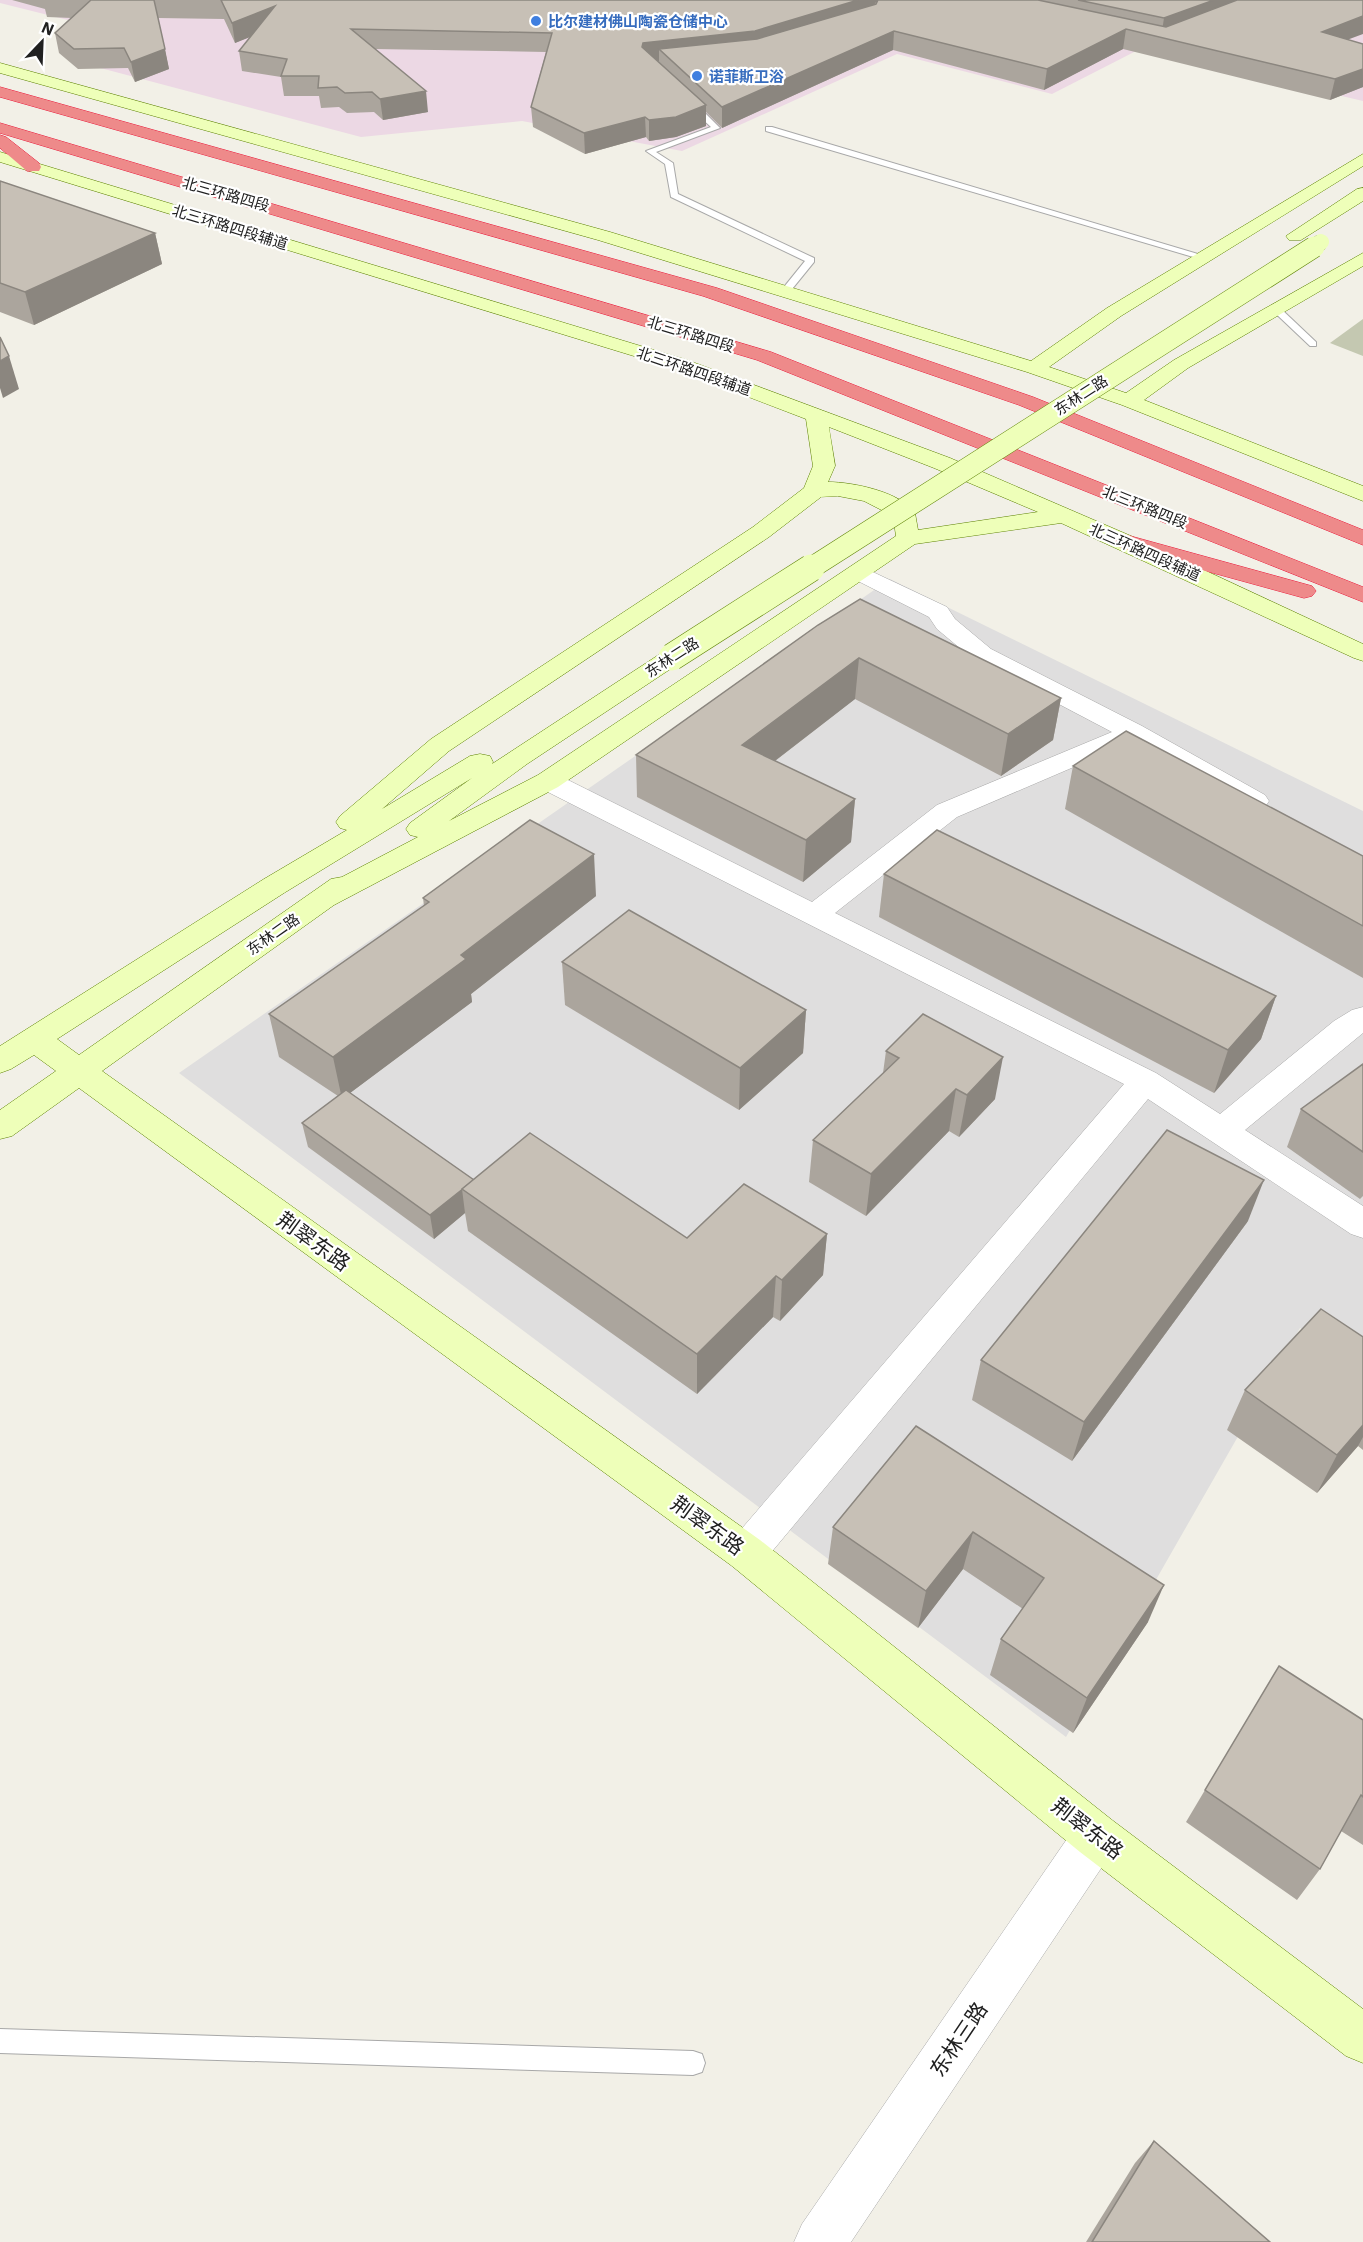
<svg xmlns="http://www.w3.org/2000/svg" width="1363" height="2242" font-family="'IBM Plex Sans','Noto Sans SC',sans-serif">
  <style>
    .residential { fill: #dfdede }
    .industrial { fill: #ecd8e4 }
    .construction { fill: #c4c8b1 }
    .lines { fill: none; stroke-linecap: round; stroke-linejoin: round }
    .lane-casing { stroke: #a8a8a8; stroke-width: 2 }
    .street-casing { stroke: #a8a8a8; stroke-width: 1 }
    .secondary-casing { stroke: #5b8000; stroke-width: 1 }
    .highway-casing { stroke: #ea1a3b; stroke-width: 1 }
    .lane { fill: #fff; fill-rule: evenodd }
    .street { fill: #fff; fill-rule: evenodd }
    .secondary { fill: #eeffb9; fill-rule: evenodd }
    .highway { fill: #ee8a8a; fill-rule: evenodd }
    .secondary-bridge-far2-casing { stroke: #5b8000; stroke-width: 16; stroke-linecap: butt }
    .secondary-bridge-far1-casing { stroke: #5b8000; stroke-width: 22; stroke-linecap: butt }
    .secondary-bridge-casing { stroke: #5b8000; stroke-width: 28; stroke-linecap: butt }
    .secondary-bridge-far2 { stroke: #eeffb9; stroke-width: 16 }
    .secondary-bridge-far1 { stroke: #eeffb9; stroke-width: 21 }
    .secondary-bridge { stroke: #eeffb9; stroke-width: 27 }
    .wall { fill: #aba59d }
    .shaded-wall { fill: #8b867f }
    .building { fill: #c7c0b6; stroke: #8b867f; stroke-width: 1.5 }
    .shop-dot { fill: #3f7fe0; stroke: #fff; stroke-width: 2 }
    .labels { text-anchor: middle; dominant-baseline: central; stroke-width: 4.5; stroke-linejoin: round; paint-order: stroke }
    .far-shop-label { font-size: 15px; font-weight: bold; fill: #366cbe; stroke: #fff; text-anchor: start }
    .far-street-label { font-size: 15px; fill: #212121; stroke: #fff }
    .near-street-label { font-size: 21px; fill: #212121; stroke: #fff }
  </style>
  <rect width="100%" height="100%" fill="#f2f0e7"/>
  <path class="residential" d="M890 579 1363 811V1368L1300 1328 1066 1737 179 1073Z"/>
  <path class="industrial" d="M0 0H1363V101L1140 49 1052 94 897 54 682 151 522 121 361 137 74 61 84 24 0 3Z"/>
  <path class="construction" d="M1363 319V356L1330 343Z"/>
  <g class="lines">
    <g class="lane-casing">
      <g id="lane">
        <path d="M687 101H693L720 128 656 152 673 163 678 194 814 258V262L788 294 780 292 805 261 671 197 665 164 646 151 711 127 687 105Z"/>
        <path d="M766 127H772L1208 257 1200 259 766 131Z"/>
        <path d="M1273 307H1279L1316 342V346H1310L1273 311Z"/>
        <path d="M0 2029 693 2051 702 2054 705 2063 702 2072 693 2075 0 2053Z"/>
      </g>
    </g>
    <g class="street-casing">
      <g id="street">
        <path d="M858 565 947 607 955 619 991 649 1142 726 1265 795 1269 801 1265 807 1255 810 1245 807 1132 742 957 817 835 913 1156 1073 1220 1114 1334 1021 1352 1010 1363 1007V1033L1245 1130 1363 1206V1238L1351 1234 1148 1099 760 1566 746 1571 732 1566 726 1553 732 1540 1124 1084 538 787 534 781 538 775 548 773 558 775 812 902 937 805 1112 732 973 659 937 629 929 617 850 577 846 572 850 567Z"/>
        <path d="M1096 1813 1112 1820 1119 1836 1112 1852 851 2242H794L802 2224 1080 1820Z"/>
      </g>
    </g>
    <g class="secondary-casing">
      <g id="secondary">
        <path d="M0 63 610 232 1031 361 1107 308 1363 154V166L1121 316 1049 367 1126 393 1174 360 1363 253V266L1188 368 1144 400 1363 486V501L1122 405 1027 372 598 240 0 73Z"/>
        <path d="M0 152 687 360 950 458 1131 536 1363 644V661L1354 658 1061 523 915 544 558 787 334 905 102 1071 760 1540 1112 1820 1363 2009V2063L1346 2056 1080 1852 732 1566 79 1088 12 1136 0 1139V1110L56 1071 34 1055 11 1069 0 1073V1046L264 879 347 830 340 828 336 822 340 816 431 739 753 527 804 488 813 466 806 419 673 368 0 162ZM829 427 934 468 1038 512 918 530 915 513C901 492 853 482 828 482L835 466ZM838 496 864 501 893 516 896 536 538 775 449 821 527 764 681 662 685 657 681 652 672 649 663 652 492 764 493 762 490 756 480 754 470 756 382 809 449 751 769 537 821 497ZM472 778 410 823 406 829 410 835 418 837 342 877 331 879 79 1055 57 1039 284 893Z"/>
        <path d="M1363 188V201L1301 240H1289L1286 236 1357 189Z"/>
      </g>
    </g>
    <g class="highway-casing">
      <g id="highway">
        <path d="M0 87 717 288 1033 397 1363 530V545L1019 405 703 296 0 97Z"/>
        <path d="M0 123 771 352 1363 587V602L757 360 0 133Z"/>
        <path d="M0 135 6 137 39 163 41 167 39 171H27L0 148Z"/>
        <path d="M1123 534 1312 586 1316 591 1312 596 1304 598 1115 546 1111 541 1115 536Z"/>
      </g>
    </g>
    <use href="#lane" class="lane"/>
    <use href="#street" class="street"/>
    <use href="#secondary" class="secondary"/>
    <use href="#highway" class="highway"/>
    <g class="secondary-bridge-far2-casing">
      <path id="secondary-bridge-far2" d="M1312 248 1321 242"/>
    </g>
    <g class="secondary-bridge-far1-casing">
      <path id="secondary-bridge-far1" d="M808 570 1314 247"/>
    </g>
    <g class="secondary-bridge-casing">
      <path id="secondary-bridge" d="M672 657 811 568"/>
    </g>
    <use href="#secondary-bridge-far2" class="secondary-bridge-far2"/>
    <use href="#secondary-bridge-far1" class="secondary-bridge-far1"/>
    <use href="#secondary-bridge" class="secondary-bridge"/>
  </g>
  <g class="wall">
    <path d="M12 0H1363L1348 40 1363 44V87L1330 100 1123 49 1044 90 893 50 722 128 706 112V126L676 137 649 141 646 137 585 154 533 127 531 107 546 52 375 49 428 112 383 120 374 112 347 113 339 107 321 108 319 96H284L281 77 242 71 239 51 251 36 235 43 224 19 158 18 169 69 135 82 128 68 78 69 59 53 55 33 72 18 47 17 45 9Z"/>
    <path d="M0 181 155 233 162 264 34 325 0 312Z"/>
    <path d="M818 625 1061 698 1053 740 1001 776 855 699 775 761 855 799 851 842 803 882 637 797 636 755Z"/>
    <path d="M1073 766 1363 856V978L1065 809Z"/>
    <path d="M884 874 1276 996 1261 1039 1214 1093 879 917Z"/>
    <path d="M596 896 471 994 472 1002 350 1093 474 1180 687 1238 827 1234 823 1275 780 1321 773 1317 697 1394 468 1231 465 1213 434 1239 308 1147 302 1123 338 1096 279 1057 269 1014 424 906 423 898Z"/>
    <path d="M562 962 806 1010 803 1053 739 1110 565 1005Z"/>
    <path d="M886 1051 995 1099 959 1137 949 1131 866 1216 809 1182 813 1140 883 1073Z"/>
    <path d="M1363 1064V1196L1360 1199 1287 1147 1301 1109Z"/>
    <path d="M1248 1221 1072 1461 972 1400 981 1360Z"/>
    <path d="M1363 1337V1450L1358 1446 1317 1493 1227 1430 1245 1390Z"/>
    <path d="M916 1426 1148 1622 1073 1733 990 1675 1001 1639 1023 1609 963 1569 918 1628 828 1564 833 1527Z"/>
    <path d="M1363 1720V1845L1341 1831 1320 1869 1297 1900 1186 1822 1205 1790Z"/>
    <path d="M1154 2141 1270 2242H1086L1135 2163Z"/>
  </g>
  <g class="shaded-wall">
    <path d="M858 0H894L876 2 866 16 755 51 659 49V61L643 63V43Z"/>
    <path d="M1214 0H1261L1161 38 1164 18Z"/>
    <path d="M275 6 278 26 235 43 232 23Z"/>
    <path d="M1363 16V34L1317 51 1322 32Z"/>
    <path d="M1126 29 1123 49 1044 90 1047 69Z"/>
    <path d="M894 31 893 50 722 128V107Z"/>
    <path d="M165 49 169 69 135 82 131 62Z"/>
    <path d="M1363 69V87L1330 100 1335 79Z"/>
    <path d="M426 91 428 112 383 120 380 99Z"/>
    <path d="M706 105V126L676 137 649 141V120Z"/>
    <path d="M645 117 646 137 585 154 584 133Z"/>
    <path d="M155 233 162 264 34 325 25 292Z"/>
    <path d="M9 356 19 389 3 398 0 388V361Z"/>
    <path d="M859 658 855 699 741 787 742 745Z"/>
    <path d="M1061 698 1053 740 1001 776 1008 734Z"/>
    <path d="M855 799 851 842 803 882 806 840Z"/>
    <path d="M594 854 596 896 471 994 472 1002 342 1099 333 1057 461 955Z"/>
    <path d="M1276 996 1261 1039 1214 1093 1228 1050Z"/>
    <path d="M806 1010 803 1053 739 1110 740 1068Z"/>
    <path d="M1003 1057 995 1099 959 1137 967 1095Z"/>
    <path d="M956 1089 949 1131 866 1216 871 1174Z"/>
    <path d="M1264 1180 1248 1221 1072 1461 1084 1422Z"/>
    <path d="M462 1189 465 1213 434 1239 430 1215Z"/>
    <path d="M827 1234 823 1275 780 1321 782 1280Z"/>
    <path d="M776 1276 773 1317 697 1394V1354Z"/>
    <path d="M1363 1425V1437L1358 1446 1317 1493 1337 1455Z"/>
    <path d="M973 1532 963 1569 918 1628 926 1591Z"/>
    <path d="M1164 1585 1148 1622 1073 1733 1087 1698Z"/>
  </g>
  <g class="building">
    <path d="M91 0H154L165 49 131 62 124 48 74 49 55 33Z"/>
    <path d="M221 0H858L755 31 643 43 642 47 706 105 676 117 649 120 645 117 584 133 531 107 552 33 351 29 426 91 380 99 372 92 345 93 337 87 318 88 319 76H281L287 59 239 51 275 6 232 23Z"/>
    <path d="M878 0H1038L1166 27 1237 0H1363V16L1322 32 1363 44V69L1335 79 1126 29 1047 69 894 31 722 107 659 49 757 39 876 4Z"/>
    <path d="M1078 0H1214L1164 18Z"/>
    <path d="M0 181 155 233 25 292 0 283Z"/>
    <path d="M0 337 9 356 0 361Z"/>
    <path d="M860 599 1061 698 1008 734 859 658 742 745 855 799 806 840 636 755 818 625Z"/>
    <path d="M1126 731 1363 856V926L1073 766Z"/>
    <path d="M530 820 594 854 461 955 466 959 333 1057 269 1014 429 902 423 898Z"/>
    <path d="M937 830 1276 996 1228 1050 884 874Z"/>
    <path d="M629 910 806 1010 740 1068 562 962Z"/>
    <path d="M923 1014 1003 1057 967 1095 956 1089 871 1174 813 1140 899 1058 886 1051Z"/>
    <path d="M1363 1064V1152L1301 1109Z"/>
    <path d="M346 1090 474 1180 430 1215 302 1123Z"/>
    <path d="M1167 1130 1264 1180 1084 1422 981 1360Z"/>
    <path d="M530 1133 687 1238 744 1184 827 1234 782 1280 776 1276 697 1354 462 1189Z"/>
    <path d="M1321 1309 1363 1337V1425L1337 1455 1245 1390Z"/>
    <path d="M916 1426 1164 1585 1087 1698 1001 1639 1044 1578 973 1532 926 1591 833 1527Z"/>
    <path d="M1279 1666 1363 1720V1797L1361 1795 1320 1869 1205 1790Z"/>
    <path d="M1154 2141 1270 2242H1092Z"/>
  </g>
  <g class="shop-dot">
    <circle cx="536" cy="21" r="6"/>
    <circle cx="697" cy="76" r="6"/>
  </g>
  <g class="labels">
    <g class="far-shop-label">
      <text x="548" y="21">比尔建材佛山陶瓷仓储中心</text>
      <text x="709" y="76">诺菲斯卫浴</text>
    </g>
    <g class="far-street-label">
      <text transform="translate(226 194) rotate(16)">北三环路四段</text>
      <text transform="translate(230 227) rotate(17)">北三环路四段辅道</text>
      <text transform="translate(691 334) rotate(17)">北三环路四段</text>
      <text transform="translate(694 371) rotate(19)">北三环路四段辅道</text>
      <text transform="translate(1081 395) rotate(-33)">东林二路</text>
      <text transform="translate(1145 507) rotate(22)">北三环路四段</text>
      <text transform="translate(1145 552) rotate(24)">北三环路四段辅道</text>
      <text transform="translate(672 657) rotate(-33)">东林二路</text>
      <text transform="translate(273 934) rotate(-35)">东林二路</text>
    </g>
    <g class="near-street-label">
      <text transform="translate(314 1241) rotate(36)">荆翠东路</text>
      <text transform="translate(708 1525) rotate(36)">荆翠东路</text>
      <text transform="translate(1088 1828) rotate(38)">荆翠东路</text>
      <text transform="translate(958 2039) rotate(-56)">东林三路</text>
    </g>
  </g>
  <g transform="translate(42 42) rotate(23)" stroke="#ffffff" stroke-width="4.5" paint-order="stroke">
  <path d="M0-4.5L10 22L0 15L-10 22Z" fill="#212121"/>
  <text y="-9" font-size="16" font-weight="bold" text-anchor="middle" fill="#212121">N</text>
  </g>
</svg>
